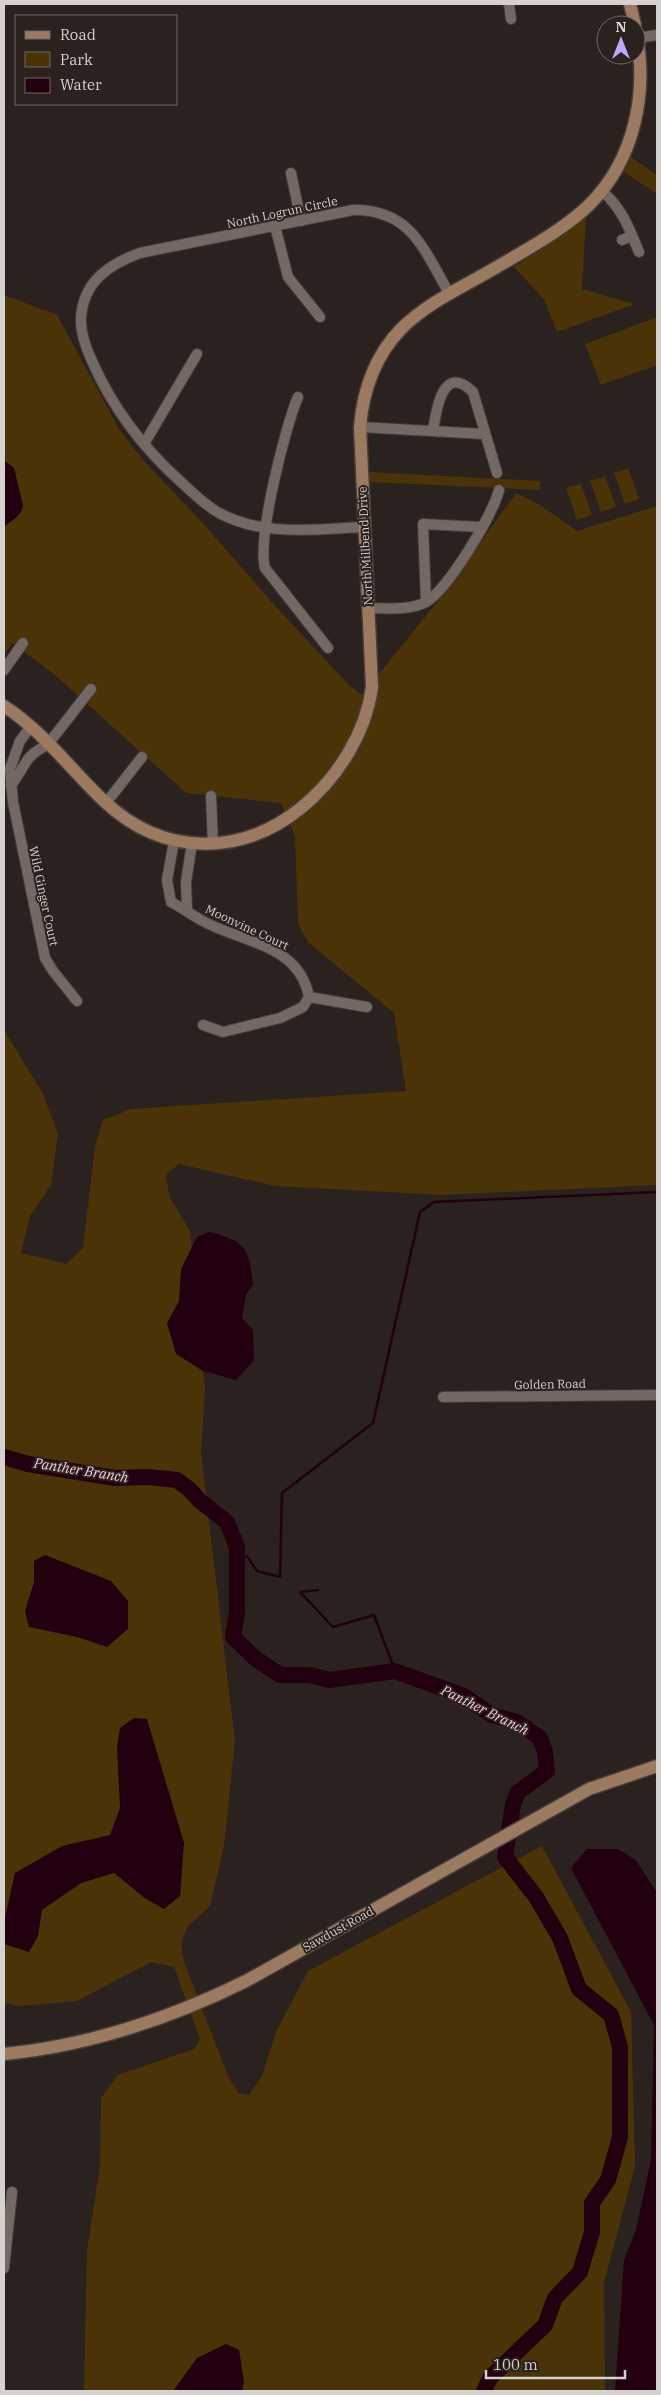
<svg xmlns="http://www.w3.org/2000/svg" width="661" height="2395" font-family="'IBM Plex Serif',serif">
  <style>
    .green { fill: #4a3407 }
    .water { fill: #22000f }
    .lines { fill: none; stroke-linecap: round; stroke-linejoin: round }
    .stream { stroke: #22000f; stroke-width: 2.5 }
    .river { stroke: #22000f; stroke-width: 16 }
    .street-casing { stroke: #463e3b; stroke-width: 12 }
    .secondary-casing { stroke: #463e3b; stroke-width: 15 }
    .street { stroke: #736864; stroke-width: 10 }
    .secondary { stroke: #9c7a62; stroke-width: 12 }
    .labels { text-anchor: middle; dominant-baseline: central; stroke-width: 4; stroke-linejoin: round; paint-order: stroke }
    .street-label { font-size: 12px; fill: #d6d0ce; stroke: #2b211e }
    .water-label { font-size: 14px; font-style: italic; fill: #f8c8d9; stroke: #2b211e }
  </style>
  <rect width="100%" height="100%" fill="#2b211e"/>
  <g class="green">
    <path d="M631 157 657 175V194L624 172Z"/>
    <path d="M586 217 582 289 635 304 557 332 544 299 514 267 565 234Z"/>
    <path d="M4 295 57 315 119 429 144 461 200 520 277 608 350 686 362 695 442 596 516 493 540 505 577 531 657 506V1185L442 1195 275 1186 179 1164 166 1174 169 1196 190 1231 205 1390 201 1453 235 1742 224 1846 210 1906 188 1926 181 1943 184 1962 228 2076 238 2093 249 2095 262 2076 276 2032 308 1971 542 1846 631 2012 635 2166 604 2283 605 2391H84L87 2251 100 2166 101 2098 118 2075 194 2049 200 2039 174 1967 151 1962 77 2001 17 2006 4 2003V1030L43 1094 58 1134 51 1185 30 1216 21 1253 66 1264 83 1248 95 1146 103 1120 131 1109 406 1091 394 1013 309 943 298 924 295 836 281 803 186 793 54 674 12 643 4 655Z"/>
    <path d="M657 317V365L601 385 585 344Z"/>
    <path d="M628 468 639 499 625 504 614 473Z"/>
    <path d="M369 472 540 481V490L369 482Z"/>
    <path d="M605 476 616 507 601 512 590 481Z"/>
    <path d="M581 484 592 515 577 520 566 488Z"/>
  </g>
  <g class="water">
    <path d="M4 460 14 468 23 505C22 516 12 520 4 527Z"/>
    <path d="M210 1232C247 1242 248 1247 253 1284L246 1295 242 1318 253 1330 254 1360 236 1380 203 1371 176 1354 167 1323 179 1301 181 1269 197 1237Z"/>
    <path d="M45 1555 111 1581 128 1601V1629L107 1647 77 1637 29 1627 25 1611 34 1582V1561Z"/>
    <path d="M134 1718 147 1719 184 1843 180 1896 164 1909 146 1899 114 1873 81 1883 42 1910 38 1936 29 1952 4 1944V1922L15 1873 62 1846 110 1835 120 1808 117 1748 120 1728Z"/>
    <path d="M587 1849H618L636 1860 657 1893V2391H615L624 2260 636 2230 651 2160 654 2025 571 1868Z"/>
    <path d="M226 2344 239 2350 244 2382 242 2391H173L197 2358Z"/>
  </g>
  <g class="lines">
    <g class="stream">
      <path d="M239 1562 247 1556 257 1571 280 1577 282 1493 373 1423 420 1212 434 1202 657 1192"/>
      <path d="M318 1590 300 1592 333 1627 374 1615 395 1671"/>
    </g>
    <path class="river" d="M4 1457 28 1464 115 1478 148 1477 177 1480 189 1489 200 1501 227 1522 237 1547V1612L233 1637 256 1659 280 1675H310L329 1680 395 1671 464 1696 492 1715 517 1722 540 1738 545 1752 547 1771 518 1792 513 1804 505 1857 536 1897 560 1938 579 1989 611 2015 620 2047V2137L608 2180 592 2203V2232L580 2272 555 2298 545 2325 490 2378 484 2391"/>
    <g class="street-casing">
      <g id="street">
        <path d="M509 4 511 19"/>
        <path d="M637 38 657 35"/>
        <path d="M291 173 301 221"/>
        <path d="M602 191C622 208 629 228 639 252"/>
        <path d="M275 226 288 277 320 317"/>
        <path d="M622 240 632 236"/>
        <path d="M298 397C285 427 257 539 265 568L328 648"/>
        <path d="M360 427 484 434"/>
        <path d="M433 431C436 410 443 362 473 392L497 473"/>
        <path d="M144 444 197 354"/>
        <path d="M364 527C315 529 264 537 219 513 205 505 193 493 181 482 142 447 113 409 92 361 86 348 80 333 81 318 83 282 109 264 140 253L353 210C411 209 424 250 449 293"/>
        <path d="M426 602 423 524 481 527"/>
        <path d="M368 608C386 608 409 611 426 602 448 589 493 515 499 490"/>
        <path d="M4 670 23 643"/>
        <path d="M31 726 20 741 10 769 13 802 45 958 53 971 77 1001"/>
        <path d="M11 786 28 759 34 753 49 743 91 689"/>
        <path d="M211 796 213 844"/>
        <path d="M106 803 142 757"/>
        <path d="M174 841 167 880 171 902C181 907 190 914 201 920 241 943 299 943 309 997L303 1007 280 1018 223 1032 203 1025"/>
        <path d="M187 910 186 882 192 843"/>
        <path d="M309 997 367 1007"/>
        <path d="M443 1397 657 1395"/>
        <path d="M4 2268 12 2192"/>
      </g>
    </g>
    <g class="secondary-casing">
      <g id="secondary">
        <path d="M630 4 635 25"/>
        <path d="M4 706C44 732 71 770 105 802 163 856 240 857 301 808 337 779 366 733 372 687L360 427C363 390 375 356 401 329 426 304 460 288 490 271 522 252 564 230 590 204 635 159 648 92 636 32"/>
        <path d="M4 2054C87 2046 171 2018 246 1981L589 1789 657 1766"/>
      </g>
    </g>
    <use href="#street" class="street"/>
    <use href="#secondary" class="secondary"/>
  </g>
  <g class="labels">
    <g class="street-label">
      <text transform="translate(282 212) rotate(-12)">North Logrun Circle</text>
      <text transform="translate(365 546) rotate(-93)">North Millbend Drive</text>
      <text transform="translate(44 896) rotate(78)">Wild Ginger Court</text>
      <text transform="translate(247 927) rotate(25)">Moonvine Court</text>
      <text transform="translate(550 1384) rotate(-1)">Golden Road</text>
      <text transform="translate(338 1929) rotate(-29)">Sawdust Road</text>
    </g>
    <g class="water-label">
      <text transform="translate(81 1470) rotate(9)">Panther Branch</text>
      <text transform="translate(485 1710) rotate(26)">Panther Branch</text>
    </g>
  </g>
  <rect width="661" height="2395" fill="none" stroke="#d6d0ce" stroke-width="10"/>
  <rect x="15" y="15" width="162" height="90" fill="#2b211e" stroke="#6f6764"/>
  <rect x="25" y="31" width="25" height="8" fill="#9c7a62" stroke="#6f6764"/>
  <text x="60" y="40" font-size="15" fill="#d6d0ce">Road</text>
  <rect x="25" y="52" width="25" height="15" fill="#4a3407" stroke="#6f6764"/>
  <text x="60" y="65" font-size="15" fill="#d6d0ce">Park</text>
  <rect x="25" y="78" width="25" height="15" fill="#22000f" stroke="#6f6764"/>
  <text x="60" y="90" font-size="15" fill="#d6d0ce">Water</text>
  <g transform="translate(621 40)"><circle r="24" fill="#2b211e" stroke="#6f6764"/>
  <path d="M0-4L9 19L0 12L-9 19Z" fill="#b8abf7"/>
  <text y="-8" font-size="14" font-weight="bold" text-anchor="middle" fill="#d6d0ce">N</text>
  </g>
  <path d="M486 2370v8h139v-8" fill="none" stroke="#d6d0ce" stroke-width="2.5"/>
  <text x="493" y="2370" font-size="15" fill="#d6d0ce" stroke="#2b211e" stroke-width="4" paint-order="stroke">100 m</text>
</svg>
